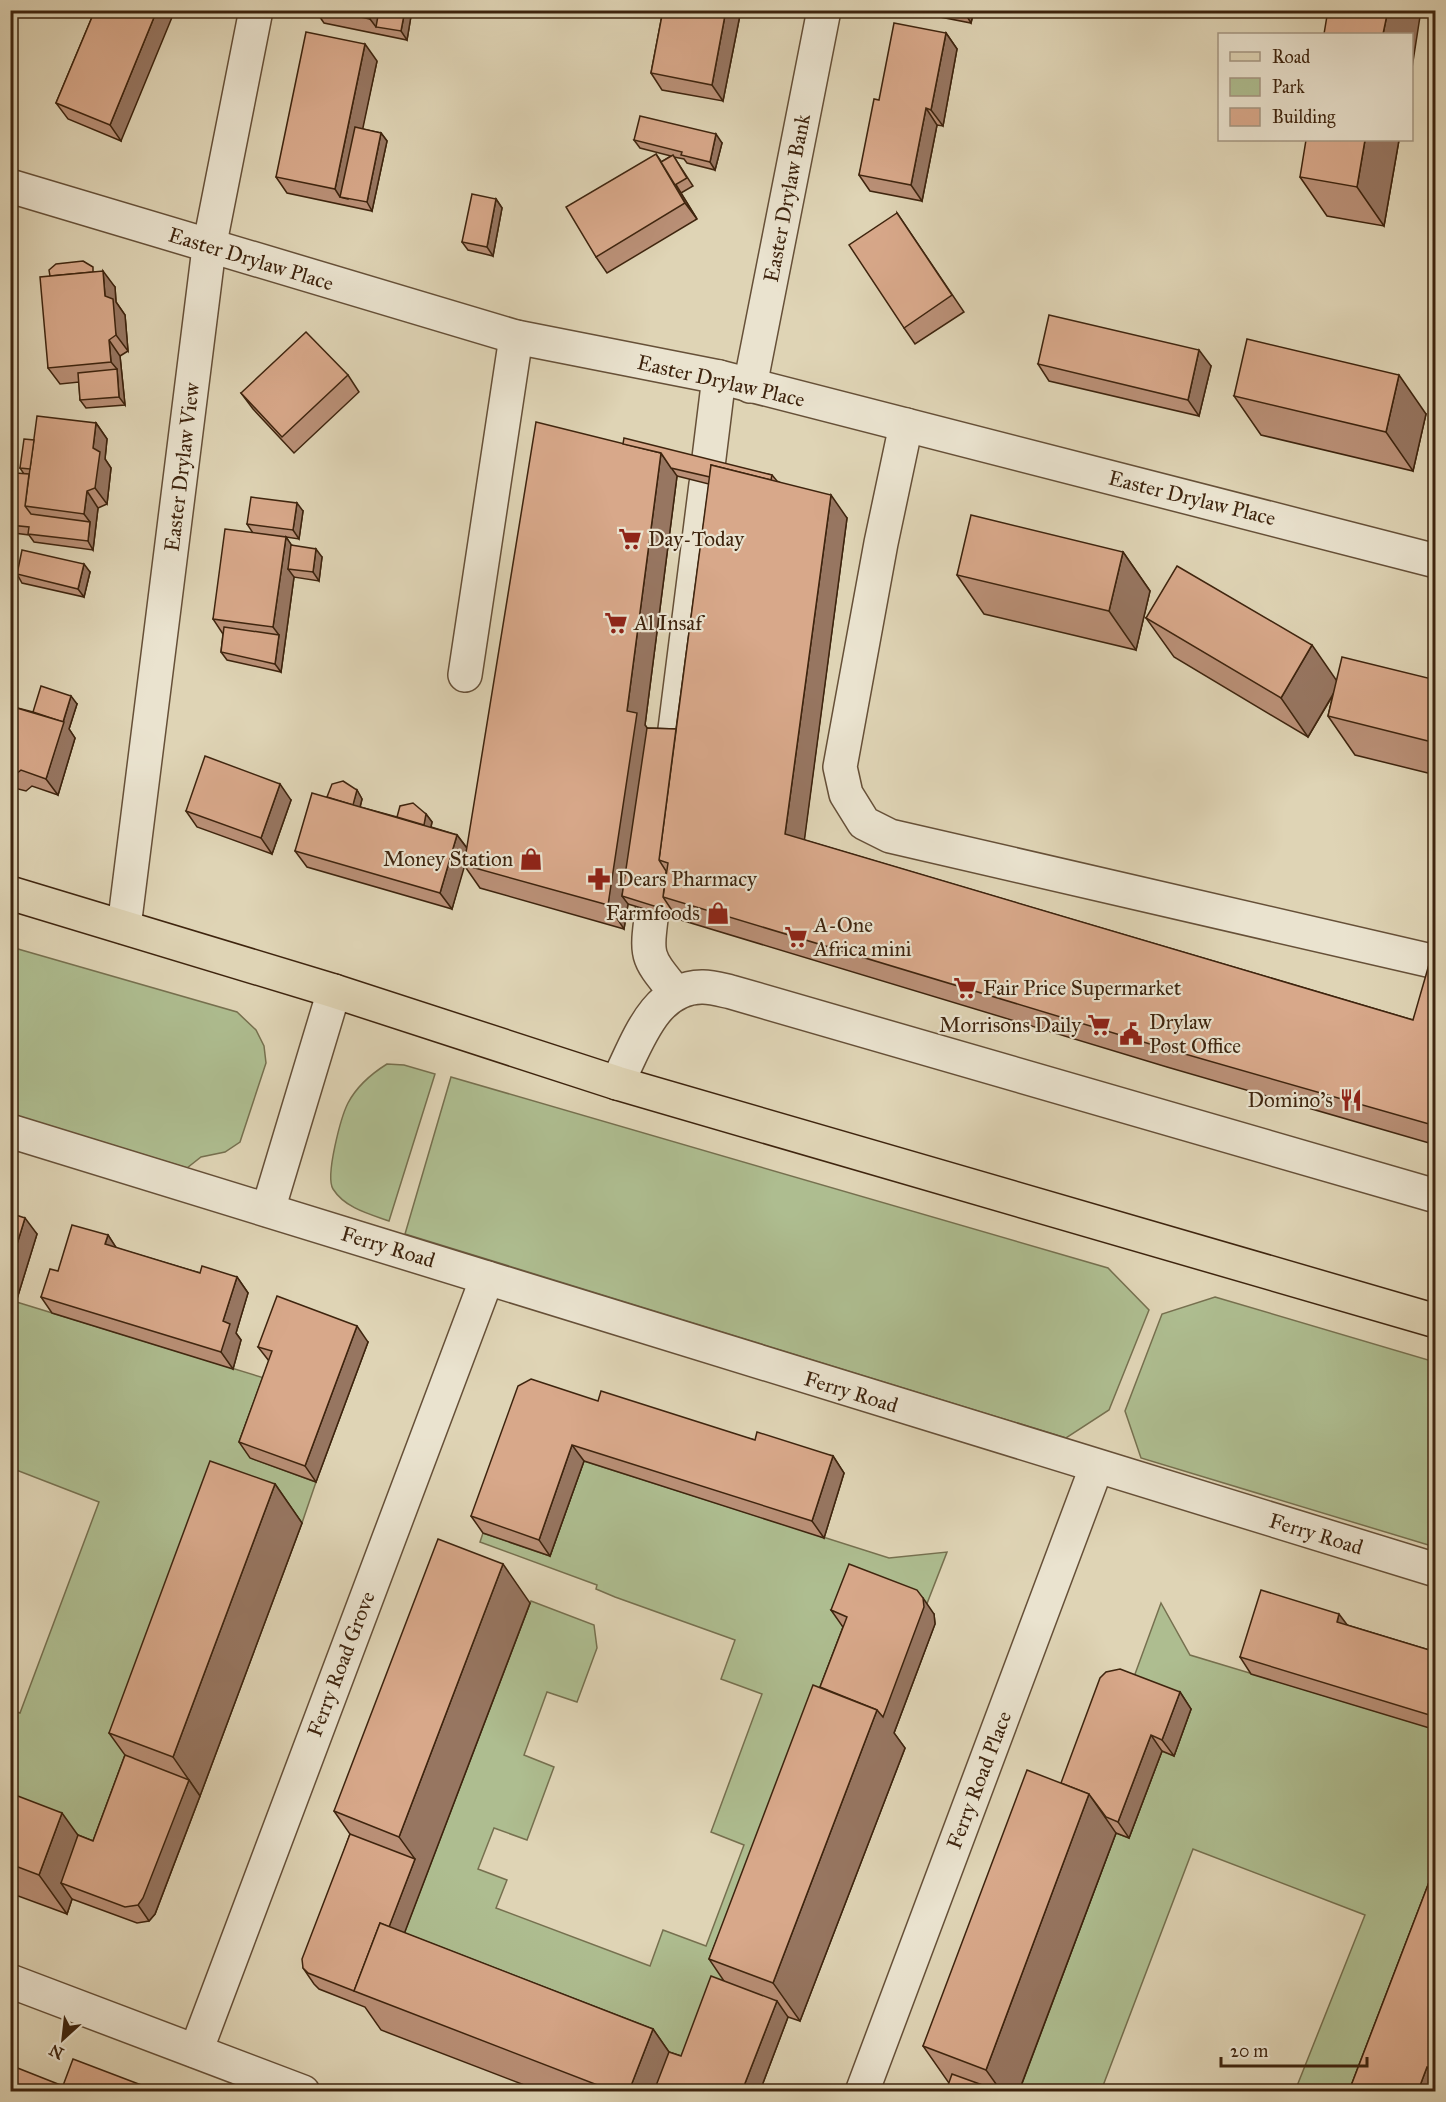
<svg xmlns="http://www.w3.org/2000/svg" width="1446" height="2102" font-family="'IM FELL Great Primer',serif">
  <style>
    .green { fill: #aebd90; stroke: #76704f; stroke-width: 1.5 }
    .lines { fill: none; stroke-linecap: round; stroke-linejoin: round }
    .minor-casing { stroke: #665038; stroke-width: 36 }
    .major-casing { stroke: #3e240e; stroke-width: 36 }
    .minor { stroke: #eae3cf; stroke-width: 33 }
    .major { stroke: #dfd4b5; stroke-width: 33 }
    .wall { fill: #ba9077; stroke: #3e240e; stroke-width: 1.5; fill-rule: evenodd }
    .shaded-wall { fill: #977661; stroke: #3e240e; stroke-width: 1.5 }
    .building { fill: #d8a88a; stroke: #3e240e; stroke-width: 1.5 }
    .labels { text-anchor: middle; dominant-baseline: central; stroke-width: 4.5; stroke-linejoin: round; paint-order: stroke }
    .street-label { font-size: 21px; fill: #3e240e; stroke: #eae3cf }
    .poi-label { font-size: 21px; fill: #3e240e; stroke: #eae3cf; text-anchor: start }
  </style>
  <rect width="100%" height="100%" fill="#dfd4b5"/>
  <filter id="stains"><feTurbulence type="fractalNoise" baseFrequency=".00333" numOctaves="4"/><feColorMatrix values="0 0 0 0 .2 0 0 0 0 .09 0 0 0 0 .02 0 0 0 .5 -.17"/></filter>
  <radialGradient id="worn" r=".72"><stop offset=".6" stop-color="#630" stop-opacity="0"/><stop offset="1" stop-color="#630" stop-opacity=".3"/></radialGradient>
  <g class="green">
    <path d="M11 947 237 1012 256 1030 264 1046 266 1063 240 1142 225 1152 201 1157 187 1168 11 1114Z"/>
    <path d="M387 1064 404 1065 435 1074 389 1221C369 1214 345 1208 333 1189 325 1176 341 1117 348 1103 357 1086 371 1074 387 1064Z"/>
    <path d="M451 1077 1108 1268 1149 1310 1109 1410 1066 1438 405 1234Z"/>
    <path d="M1215 1297 1435 1362V1547L1141 1458 1125 1411 1162 1314Z"/>
    <path d="M10 1300 264 1378 284 1367 251 1458 316 1482 302 1523 238 1500 104 1857 11 1822V1710L20 1713 99 1502 11 1468Z"/>
    <path d="M584 1461 889 1558 947 1552 926 1606 843 1626 858 1633 692 2072 395 1958 531 1601 594 1625 597 1648 577 1702 547 1692 524 1755 554 1767 527 1840 494 1828 478 1869 507 1880 496 1908 650 1966 663 1930 706 1946 744 1845 711 1832 762 1694 721 1679 735 1640 615 1597 596 1589 597 1585 480 1542 483 1533 550 1556Z"/>
    <path d="M1161 1603 1190 1655 1435 1729V1974L1391 2091H1295L1365 1915 1193 1849 1101 2091 1019 2092 1116 1833 1129 1838 1162 1751 1174 1756 1191 1709 1131 1685Z"/>
  </g>
  <g class="lines">
    <g class="minor-casing">
      <g id="minor">
        <path d="M10 186 516 337 719 377 1436 561"/>
        <path d="M750 386 824 10"/>
        <path d="M906 425 881 543 840 767 846 794 864 823 890 836 1436 962"/>
        <path d="M708 466 719 377"/>
        <path d="M465 675 516 337"/>
        <path d="M674 737 706 484"/>
        <path d="M652 911C646 958 646 956 675 992"/>
        <path d="M124 927 209 248 256 10"/>
        <path d="M617 1083C636 1047 653 986 703 987 712 987 722 990 731 992L1436 1196"/>
        <path d="M10 1131 1436 1570"/>
        <path d="M268 1210 334 991"/>
        <path d="M10 1981 303 2092"/>
        <path d="M196 2051 487 1278"/>
        <path d="M862 2092 1096 1468"/>
      </g>
    </g>
    <g class="major-casing">
      <path id="major" d="M10 893 334 991 617 1083 1436 1321"/>
    </g>
    <use href="#minor" class="minor"/>
    <use href="#major" class="major"/>
  </g>
  <g class="wall">
    <path d="M95 10 121 141 68 119 56 103Z"/>
    <path d="M315 10H412L407 40 324 23Z"/>
    <path d="M663 10H741L723 101 662 90 651 73Z"/>
    <path d="M918 10H974L971 23 920 13Z"/>
    <path d="M946 33 957 49 943 126 937 125 922 201 870 191 859 175 879 100Z"/>
    <path d="M377 61 362 129 381 133 387 141 372 211 287 193 276 177Z"/>
    <path d="M634 140 722 143 715 170 687 163 684 159 674 157 693 186 681 193 680 192 697 219 607 273 596 257 661 162 671 156 640 148Z"/>
    <path d="M1399 140 1384 226 1327 216 1300 177Z"/>
    <path d="M496 199 502 208 493 256 468 250 462 242Z"/>
    <path d="M897 213 964 312 915 344 904 328Z"/>
    <path d="M96 272 115 287 116 302 125 315 128 351 120 356 125 405 86 408 80 400 79 382 60 384 48 368 50 276Z"/>
    <path d="M1038 364 1211 366 1199 416 1049 381Z"/>
    <path d="M348 375 359 392 294 453 253 409 241 393Z"/>
    <path d="M1234 396 1426 414 1413 471 1261 435Z"/>
    <path d="M96 423 107 439 105 459 111 468 107 504 98 508 93 550 34 542 29 535 14 533 10 527V474H24L20 468 34 440Z"/>
    <path d="M623 444 772 475 777 481 847 518 804 840 1413 1020 1436 963V1145L1167 1067 628 904 624 929 480 888 464 865 452 909 307 867 295 851 327 797 357 790 362 799 360 807 397 817 426 814 432 822 431 827 457 835 467 848ZM677 476 709 484 676 729 647 728 645 725Z"/>
    <path d="M303 511 299 539 286 537 291 545 322 557 319 581 294 577 281 672 227 660 221 652 223 634 213 619 253 533 247 524Z"/>
    <path d="M1123 552 1150 591 1136 650 984 614 957 575Z"/>
    <path d="M90 572 84 597 22 583 17 574Z"/>
    <path d="M1146 618 1336 680H1436V775L1355 755 1328 716 1333 695 1308 737 1174 657Z"/>
    <path d="M77 704 69 729 75 738 58 795 32 786 26 791 10 787V706L33 712Z"/>
    <path d="M291 800 272 854 197 827 186 811Z"/>
    <path d="M10 1213 37 1234 16 1302 10 1300Z"/>
    <path d="M108 1235 116 1248 200 1273 237 1277 248 1293 236 1333 241 1340 233 1369 52 1313 41 1297 58 1271Z"/>
    <path d="M368 1342 316 1482 250 1458 239 1442 269 1361 258 1347Z"/>
    <path d="M598 1401 755 1440 833 1456 844 1473 824 1538 584 1461 550 1556 483 1533 471 1516Z"/>
    <path d="M275 1484 302 1523 200 1796 155 1914 149 1921 137 1923 72 1899 67 1914 10 1893V1793L78 1835 93 1841 125 1755 109 1733Z"/>
    <path d="M530 1603 404 1933 653 2029 669 2052 681 2056 724 1981 709 1959 820 1687 843 1627 831 1610 934 1614 935 1624 894 1733 905 1748 800 2021 788 2017 760 2091H540L381 2030 365 2007 319 1989 314 1984 303 1968 350 1834 334 1811Z"/>
    <path d="M1347 1625 1436 1652V1730L1251 1674 1240 1657Z"/>
    <path d="M1180 1692 1191 1709 1174 1756 1162 1751 1129 1838 1116 1833 1019 2091H946L949 2083 923 2046 1061 1783Z"/>
    <path d="M1436 1864V2091H1349Z"/>
  </g>
  <g class="shaded-wall">
    <path d="M157 10H175L121 141 110 125Z"/>
    <path d="M372 10H387L376 27 370 19Z"/>
    <path d="M405 10H412L407 40 401 31Z"/>
    <path d="M726 10H741L723 101 712 85Z"/>
    <path d="M963 10H974L971 23Z"/>
    <path d="M1388 10H1421L1412 68V34H1383Z"/>
    <path d="M946 33 957 49 943 126 931 110Z"/>
    <path d="M365 44 377 61 348 199 340 197 335 189Z"/>
    <path d="M926 108 937 125 922 201 911 185Z"/>
    <path d="M381 133 387 141 372 211 367 202Z"/>
    <path d="M716 134 722 143 715 170 710 162Z"/>
    <path d="M1365 140H1399L1384 226 1357 187Z"/>
    <path d="M656 154 667 170 697 219 685 203Z"/>
    <path d="M496 199 502 208 493 256 487 247Z"/>
    <path d="M103 271 115 287 116 302 125 315 128 351 116 335 105 296Z"/>
    <path d="M109 340 120 356 125 405 119 397 117 369 111 362Z"/>
    <path d="M1199 350 1211 366 1199 416 1188 400Z"/>
    <path d="M1399 375 1426 414 1413 471 1386 432Z"/>
    <path d="M96 423 107 439 105 459 111 468 107 504 95 488 93 448Z"/>
    <path d="M661 453 677 476 645 725 653 736 622 896 628 904 624 929 608 905 627 711Z"/>
    <path d="M87 491 98 508 93 550 88 541 90 522 84 514Z"/>
    <path d="M831 495 847 518 802 858 785 834Z"/>
    <path d="M297 503 303 511 299 539 293 530Z"/>
    <path d="M286 537 297 553 288 569 294 577 281 672 275 664 279 635 273 627Z"/>
    <path d="M316 549 322 557 319 581 313 572Z"/>
    <path d="M1123 552 1150 591 1136 650 1109 611Z"/>
    <path d="M84 564 90 572 84 597 78 589Z"/>
    <path d="M1312 645 1339 684 1308 737 1281 698Z"/>
    <path d="M71 696 77 704 69 729 75 738 58 795 46 779Z"/>
    <path d="M280 784 291 800 272 854 261 838Z"/>
    <path d="M357 790 362 799 357 819 351 810Z"/>
    <path d="M426 814 432 822 428 840 422 831Z"/>
    <path d="M457 835 469 851 452 909 440 893Z"/>
    <path d="M25 1218 37 1234 16 1302 10 1294V1267Z"/>
    <path d="M108 1235 119 1252 105 1244Z"/>
    <path d="M237 1277 248 1293 236 1333 241 1340 233 1369 221 1352 223 1321Z"/>
    <path d="M357 1326 368 1342 316 1482 305 1466Z"/>
    <path d="M572 1445 584 1461 550 1556 539 1540Z"/>
    <path d="M833 1456 844 1473 824 1538 812 1521Z"/>
    <path d="M275 1484 302 1523 200 1796 173 1757Z"/>
    <path d="M503 1564 530 1603 398 1950 383 1942 415 1859 399 1837Z"/>
    <path d="M923 1598 934 1614 935 1624 894 1733 905 1748 800 2021 773 1983 877 1710Z"/>
    <path d="M1339 1614 1351 1630 1337 1622Z"/>
    <path d="M1180 1692 1191 1709 1174 1756 1162 1740Z"/>
    <path d="M1151 1735 1162 1751 1129 1838 1118 1822Z"/>
    <path d="M189 1780 200 1796 155 1914 149 1921 138 1905Z"/>
    <path d="M1089 1794 1116 1833 1019 2091H1001L986 2070Z"/>
    <path d="M62 1813 90 1852 61 1883 72 1899 67 1914 39 1875Z"/>
    <path d="M777 2001 788 2017 760 2091H742Z"/>
    <path d="M653 2029 680 2068 671 2091H629Z"/>
    <path d="M1436 2060V2073L1432 2069Z"/>
    <path d="M1427 2067 1436 2079V2091H1418Z"/>
  </g>
  <g class="building">
    <path d="M95 10H157L110 125 56 103Z"/>
    <path d="M331 10H372L370 19Z"/>
    <path d="M379 10H405L401 31 376 27Z"/>
    <path d="M663 10H726L712 85 651 73Z"/>
    <path d="M1328 10H1388L1383 34H1324Z"/>
    <path d="M894 23 946 33 931 110 926 108 911 185 859 175 874 99 879 100Z"/>
    <path d="M306 32 365 44 335 189 276 177Z"/>
    <path d="M640 116 716 134 710 162 681 155 682 152 634 140Z"/>
    <path d="M355 127 381 133 367 202 340 197Z"/>
    <path d="M1306 140H1365L1357 187 1300 177Z"/>
    <path d="M656 154 685 203 596 257 566 207Z"/>
    <path d="M673 155 687 178 675 185 661 162Z"/>
    <path d="M472 194 496 199 487 247 462 242Z"/>
    <path d="M897 213 952 295 904 328 849 245Z"/>
    <path d="M83 261 93 267V272L50 276 49 270 56 264Z"/>
    <path d="M103 271 105 296 113 299 116 335 109 340 111 362 48 368 40 277Z"/>
    <path d="M1049 315 1199 350 1188 400 1038 364Z"/>
    <path d="M306 332 348 375 282 437 241 393Z"/>
    <path d="M1247 339 1399 375 1386 432 1234 396Z"/>
    <path d="M117 369 119 397 80 400 78 373Z"/>
    <path d="M37 416 96 423 93 448 100 452 95 488 87 491 84 514 25 506Z"/>
    <path d="M536 422 661 453 627 711 637 713 608 905 464 865Z"/>
    <path d="M624 438 772 475 771 480 711 465 710 477 671 468 661 453 623 444Z"/>
    <path d="M24 439 34 440 30 469 20 468Z"/>
    <path d="M711 465 831 495 785 834 1413 1020 1430 961 1436 963V1126L1150 1044 663 897 668 863 659 860Z"/>
    <path d="M15 473 29 474 25 506 31 514 90 522 88 541 28 534 29 527 10 525V511L12 500H10V474Z"/>
    <path d="M251 497 297 503 293 530 247 524Z"/>
    <path d="M971 515 1123 552 1109 611 957 575Z"/>
    <path d="M225 529 286 537 273 627 213 619Z"/>
    <path d="M291 545 316 549 313 572 288 569Z"/>
    <path d="M22 550 84 564 78 589 17 574Z"/>
    <path d="M1177 566 1312 645 1281 698 1146 618Z"/>
    <path d="M224 627 279 635 275 664 221 652Z"/>
    <path d="M1342 657 1436 680V743L1328 716Z"/>
    <path d="M41 686 71 696 63 722 33 712Z"/>
    <path d="M10 706 64 722 46 779 21 770 15 775 10 774Z"/>
    <path d="M647 728 676 729 659 860 666 871 663 897 673 912 622 896Z"/>
    <path d="M205 756 280 784 261 838 186 811Z"/>
    <path d="M343 781 357 790 353 805 327 797 332 784Z"/>
    <path d="M312 793 457 835 440 893 295 851Z"/>
    <path d="M413 803 426 814 424 825 397 817 400 806Z"/>
    <path d="M10 1213 25 1218 10 1267Z"/>
    <path d="M72 1225 108 1235 105 1244 200 1273 202 1266 237 1277 223 1321 230 1324 221 1352 41 1297 50 1269 58 1271Z"/>
    <path d="M277 1296 357 1326 305 1466 239 1442 272 1351 258 1347Z"/>
    <path d="M531 1379 598 1401 601 1391 755 1440 757 1432 833 1456 812 1521 572 1445 539 1540 471 1516 518 1386Z"/>
    <path d="M210 1461 275 1484 173 1757 109 1733Z"/>
    <path d="M438 1539 503 1564 399 1837 334 1811Z"/>
    <path d="M849 1564 917 1590 923 1598 924 1607 883 1717 877 1710 820 1687 847 1617 831 1610Z"/>
    <path d="M1261 1590 1339 1614 1337 1622 1436 1652V1717L1240 1657Z"/>
    <path d="M1120 1669 1180 1692 1162 1740 1151 1735 1118 1822 1106 1817 1089 1794 1061 1783 1100 1678 1106 1672Z"/>
    <path d="M813 1685 877 1710 773 1983 709 1959Z"/>
    <path d="M125 1755 189 1780 143 1898 138 1905 125 1907 61 1883 78 1835 93 1841Z"/>
    <path d="M1027 1770 1089 1794 986 2070 923 2046Z"/>
    <path d="M10 1793 62 1813 39 1875 10 1864Z"/>
    <path d="M350 1834 415 1859 389 1927 380 1923 354 1991 308 1973 303 1968 302 1959Z"/>
    <path d="M1436 1864V2060L1432 2069 1427 2067 1418 2091H1349Z"/>
    <path d="M380 1923 653 2029 629 2091H613L354 1991Z"/>
    <path d="M711 1976 777 2001 742 2091H654L669 2052 681 2056Z"/>
    <path d="M73 2059 157 2091H61Z"/>
    <path d="M10 2065 63 2086 61 2091H10Z"/>
    <path d="M952 2074 999 2091H946Z"/>
  </g>
  <defs>
    <g id="supermarket-bare" transform="scale(1.8)"><path d="M-6-5.5h2.5l.6 2H6L4.5 2H-2.5L-4.4-4H-6ZM-1.5 3.2a1.3 1.3 0 1 0 .1 0ZM3 3.2a1.3 1.3 0 1 0 .1 0Z" fill="#8f2418" stroke="#eae3cf" stroke-width="2.5" paint-order="stroke"/></g>
    <g id="shop-bare" transform="scale(1.8)"><path d="M-5-2.5h2.3a2.7 3.5 0 0 1 5.4 0H5L5.5 6h-11ZM-1.5-2.5h3a1.5 2.3 0 0 0-3 0Z" fill="#8f2418" stroke="#eae3cf" stroke-width="2.5" paint-order="stroke"/></g>
    <g id="pharmacy-bare" transform="scale(1.8)"><path d="M-2-6h4v4h4v4h-4v4h-4v-4h-4v-4h4Z" fill="#8f2418" stroke="#eae3cf" stroke-width="2.5" paint-order="stroke"/></g>
    <g id="civic-bare" transform="scale(1.8)"><path d="M-.6-6.5H3V-4.5H.6V-3L4-1V1h2V6H-6V1h2V-1L-.6-3ZM-1.2 2.5V6h2.4V2.5Z" fill="#8f2418" stroke="#eae3cf" stroke-width="2.5" paint-order="stroke"/></g>
    <g id="restaurant-bare" transform="scale(1.8)"><path d="M-5-6h1v4h1v-4h1v4h1v-4h1v5L-1.5 .5V6h-2V.5L-5-1ZM5-6V6H3V1.5H1.5Q1.5-4 5-6Z" fill="#8f2418" stroke="#eae3cf" stroke-width="2.5" paint-order="stroke"/></g>
  </defs>
  <g fill-rule="evenodd">
    <use href="#supermarket-bare" x="630" y="539"/>
    <use href="#supermarket-bare" x="616" y="623"/>
    <use href="#shop-bare" x="531" y="859"/>
    <use href="#pharmacy-bare" x="599" y="879"/>
    <use href="#shop-bare" x="718" y="913"/>
    <use href="#supermarket-bare" x="796" y="937"/>
    <use href="#supermarket-bare" x="965" y="988"/>
    <use href="#supermarket-bare" x="1099" y="1025"/>
    <use href="#civic-bare" x="1131" y="1034"/>
    <use href="#restaurant-bare" x="1351" y="1100"/>
  </g>
  <g class="labels">
    <g class="street-label">
      <text transform="translate(787 198) rotate(-79)">Easter Drylaw Bank</text>
      <text transform="translate(251 259) rotate(17)">Easter Drylaw Place</text>
      <text transform="translate(721 381) rotate(13)">Easter Drylaw Place</text>
      <text transform="translate(182 467) rotate(-83)">Easter Drylaw View</text>
      <text transform="translate(1192 498) rotate(14)">Easter Drylaw Place</text>
      <text transform="translate(388 1247) rotate(17)">Ferry Road</text>
      <text transform="translate(851 1392) rotate(17)">Ferry Road</text>
      <text transform="translate(1316 1534) rotate(17)">Ferry Road</text>
      <text transform="translate(341 1664) rotate(-69)">Ferry Road Grove</text>
      <text transform="translate(979 1780) rotate(-69)">Ferry Road Place</text>
    </g>
    <g class="poi-label">
      <text x="648" y="539">Day-Today</text>
      <text x="634" y="623">Al Insaf</text>
      <text x="513" y="859" text-anchor="end">Money Station</text>
      <text x="617" y="879">Dears Pharmacy</text>
      <text x="700" y="913" text-anchor="end">Farmfoods</text>
      <text x="814" y="925">A-One<tspan x="814" dy="24">Africa mini</tspan></text>
      <text x="983" y="988">Fair Price Supermarket</text>
      <text x="1149" y="1022">Drylaw<tspan x="1149" dy="24">Post Office</tspan></text>
      <text x="1081" y="1025" text-anchor="end">Morrisons Daily</text>
      <text x="1333" y="1100" text-anchor="end">Domino's</text>
    </g>
  </g>
  <rect width="1446" height="2102" fill="none" stroke="#dfd4b5" stroke-width="36"/>
  <rect x="12" y="12" width="1422" height="2078" fill="none" stroke="#3e240e" stroke-width="3"/>
  <rect x="18" y="18" width="1410" height="2066" fill="none" stroke="#3e240e" stroke-width="1.5"/>
  <rect x="1218" y="33" width="195" height="108" fill="#eae3cf" stroke="#a59782" stroke-width="1.5"/>
  <rect x="1230" y="52" width="30" height="9" fill="#dfd4b5" stroke="#a59782" stroke-width="1.5"/>
  <text x="1272" y="63" font-size="18" fill="#3e240e">Road</text>
  <rect x="1230" y="78" width="30" height="18" fill="#aebd90" stroke="#a59782" stroke-width="1.5"/>
  <text x="1272" y="93" font-size="18" fill="#3e240e">Park</text>
  <rect x="1230" y="108" width="30" height="18" fill="#d8a88a" stroke="#a59782" stroke-width="1.5"/>
  <text x="1272" y="123" font-size="18" fill="#3e240e">Building</text>
  <g transform="translate(63 2039) rotate(207)" stroke="#eae3cf" stroke-width="4.5" paint-order="stroke">
  <path d="M0-4.5L10 22L0 15L-10 22Z" fill="#3e240e"/>
  <text y="-9" font-size="16" font-weight="bold" text-anchor="middle" fill="#3e240e">N</text>
  </g>
  <path d="M1221 2057v9h146v-9" fill="none" stroke="#3e240e" stroke-width="3"/>
  <text x="1230" y="2057" font-size="18" fill="#3e240e" stroke="#eae3cf" stroke-width="4.5" paint-order="stroke">20 m</text>
  <rect width="100%" height="100%" filter="url(#stains)"/>
  <rect width="100%" height="100%" fill="url(#worn)"/>
</svg>
